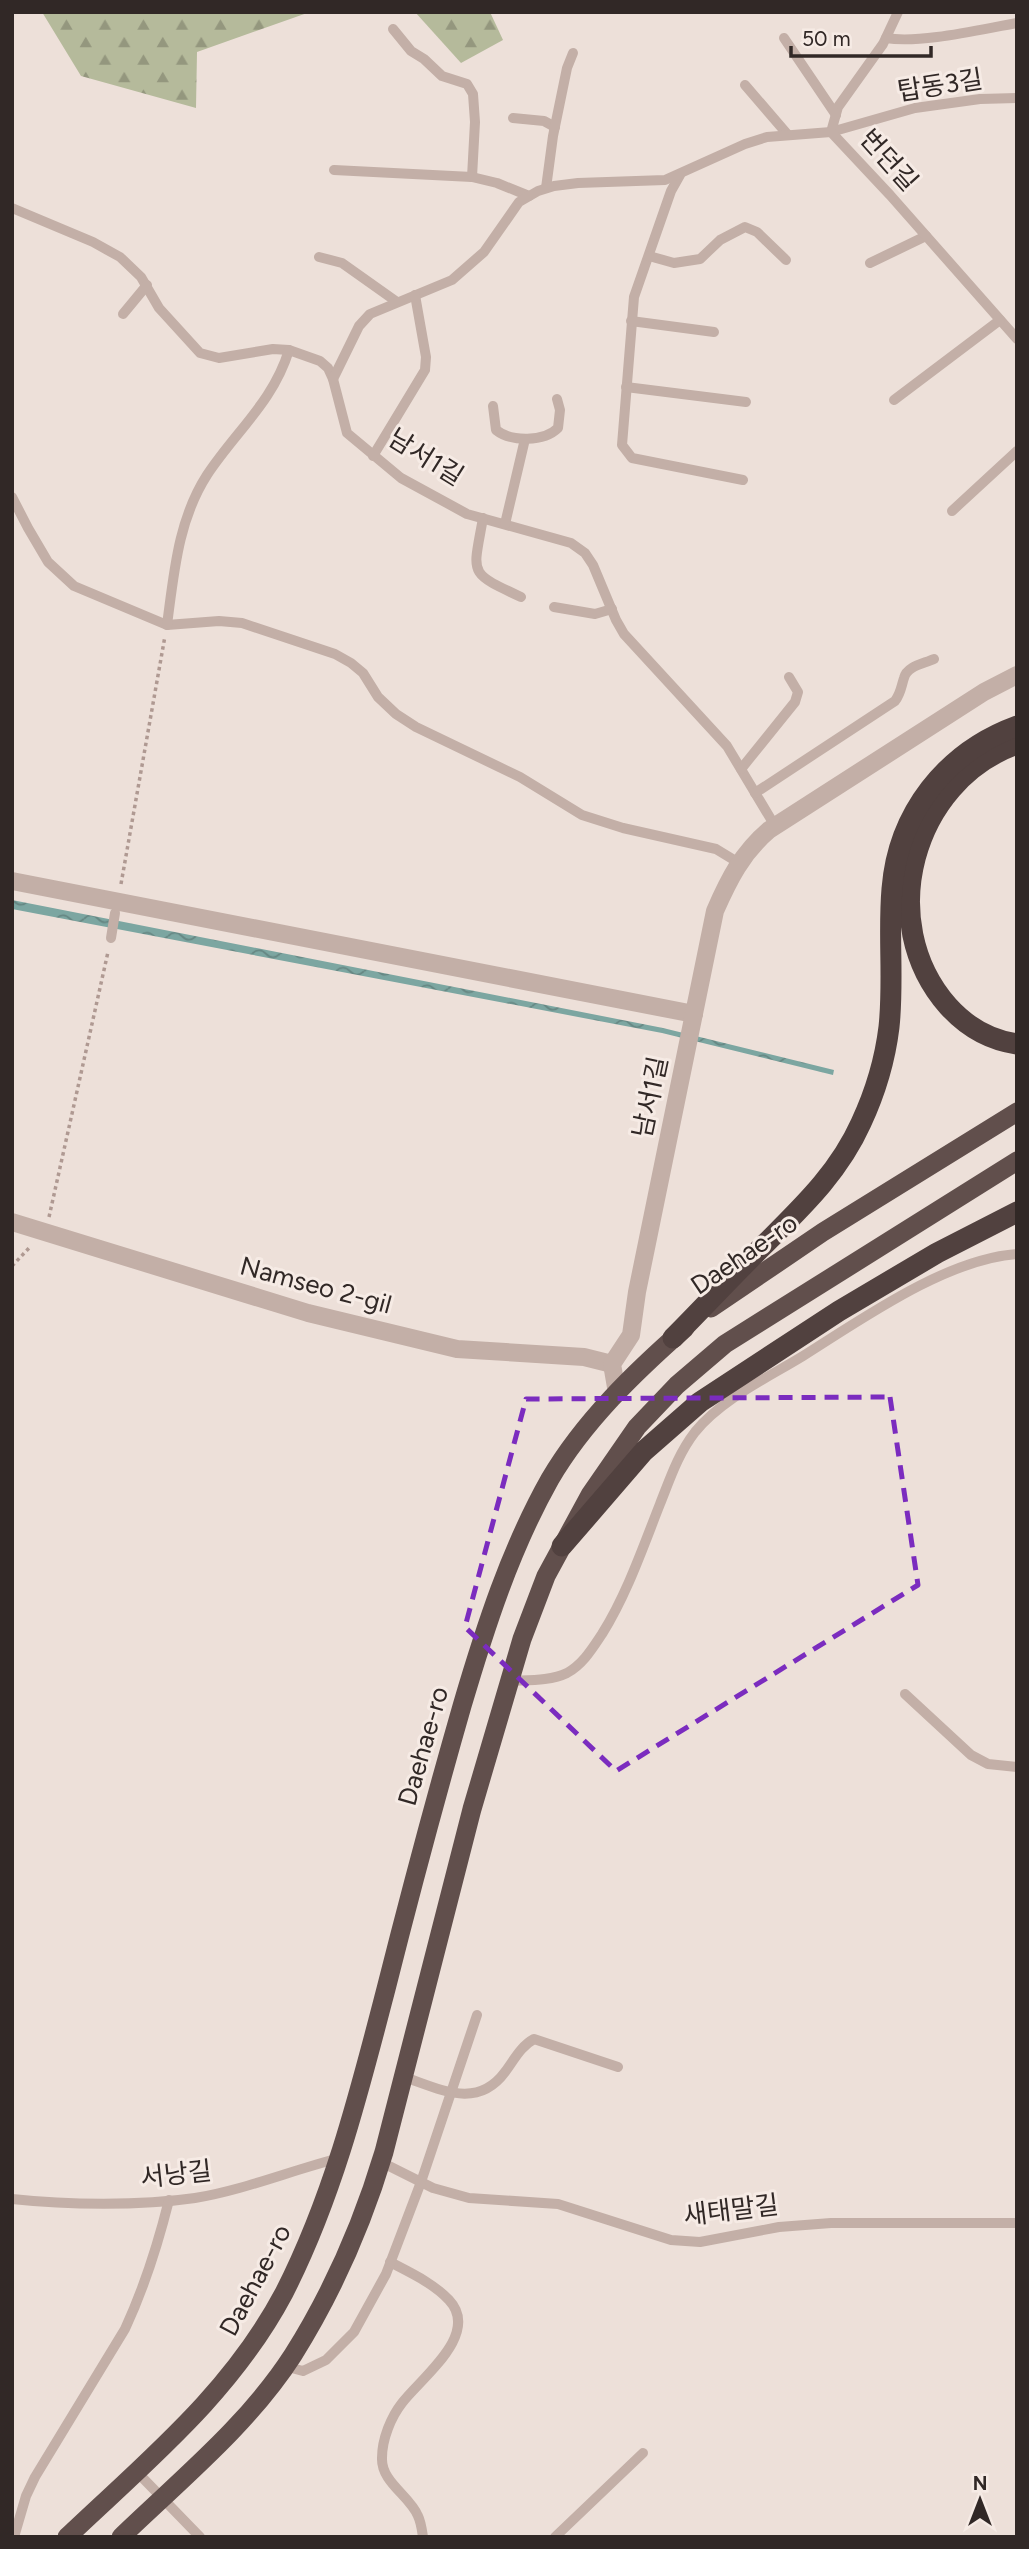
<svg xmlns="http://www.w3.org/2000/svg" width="1029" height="2549" font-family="Figtree,'Noto Sans KR',sans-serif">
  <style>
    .forest { fill: url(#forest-firs) }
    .water { fill: url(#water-waves) }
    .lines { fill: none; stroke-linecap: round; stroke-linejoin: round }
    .path { stroke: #af9992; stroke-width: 3.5; stroke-dasharray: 3.5 3.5; stroke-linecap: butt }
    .service { stroke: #c3afa7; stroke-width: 10 }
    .minor { stroke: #c3afa7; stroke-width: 18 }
    .trunk { stroke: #614f4c; stroke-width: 19 }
    .motorway { stroke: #51413f; stroke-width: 21 }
    .marked { fill: none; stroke: #7b2cbf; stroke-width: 5; stroke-dasharray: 14 9; stroke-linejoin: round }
    .labels { text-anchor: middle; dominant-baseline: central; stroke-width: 6; stroke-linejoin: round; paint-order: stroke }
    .street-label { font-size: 26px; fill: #312826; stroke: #f6ebe5 }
  </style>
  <defs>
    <pattern id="forest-firs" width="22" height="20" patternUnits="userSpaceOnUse" patternTransform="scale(1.75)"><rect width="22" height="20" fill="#b5ba9b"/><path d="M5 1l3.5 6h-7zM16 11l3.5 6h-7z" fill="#94977e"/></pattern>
    <pattern id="water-waves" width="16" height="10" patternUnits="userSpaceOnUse" patternTransform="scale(1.75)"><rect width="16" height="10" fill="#7ca6a1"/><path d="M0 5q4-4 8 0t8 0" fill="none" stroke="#668783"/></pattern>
  </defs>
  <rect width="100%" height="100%" fill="#ede0d9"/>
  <g class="forest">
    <path d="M42 12H310L197 52 196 108 81 76Z"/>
    <path d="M415 12H490L503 40 461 63Z"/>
  </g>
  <path class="water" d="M12 900 663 1028 834 1070 833 1075 662 1033 12 909Z"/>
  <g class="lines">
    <g class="path">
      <path d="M121 884 165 636"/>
      <path d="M49 1217 108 952"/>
      <path d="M12 1266 30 1247"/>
    </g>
    <g class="service">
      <path d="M898 12 883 44 838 107 831 132 915 108 980 99 1017 98"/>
      <path d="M393 29 411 51 424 59 442 76 467 84 473 94 475 122 472 177"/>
      <path d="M784 38 836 115"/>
      <path d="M886 38C920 44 982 29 1017 23"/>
      <path d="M745 85 788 135"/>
      <path d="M513 118 544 121 555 127"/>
      <path d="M334 170 472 177 497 183 529 196"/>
      <path d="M680 175 671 191 634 297 622 445 632 458 743 480"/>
      <path d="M546 188 553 136 567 68 573 53"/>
      <path d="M12 208 93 242 120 257 141 277 159 308 200 353 219 358 273 349 289 350 320 361 328 368 333 379 347 433 401 478 467 514 571 543 585 553 593 565 616 620 624 634 727 746 775 826"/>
      <path d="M649 256 674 263 700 259 720 240 745 227 757 232 786 260"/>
      <path d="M319 257 342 263 397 302"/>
      <path d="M870 263 926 236"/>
      <path d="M123 314 147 285"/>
      <path d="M631 321 714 332"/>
      <path d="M333 379 359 326 370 314 452 280 484 252 519 202 538 191 554 186 578 183 665 180 745 144 767 137 831 132 890 195 1017 339"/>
      <path d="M626 387 746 402"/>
      <path d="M894 400 1000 320"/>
      <path d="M493 406 496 430C511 442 544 442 558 428L560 410 557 399"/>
      <path d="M373 456 425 370 426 357 415 295"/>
      <path d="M12 497 28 528 48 562 74 586 167 625 219 621 242 623 335 654 351 663 363 673 378 697 396 714 416 727 520 777 582 815 623 828 716 849 739 863"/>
      <path d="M952 511 1017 451"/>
      <path d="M483 518C473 575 467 572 521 597"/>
      <path d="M505 524 525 439"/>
      <path d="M554 607 595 614 612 609"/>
      <path d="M167 625C174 573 178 520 207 475 236 431 273 402 289 350"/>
      <path d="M741 769 795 702 798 692 789 677"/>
      <path d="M755 793 895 701C901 693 901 687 904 678 907 666 923 664 934 659"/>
      <path d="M111 938 115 913"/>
      <path d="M510 1681C527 1680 551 1681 567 1673 583 1664 592 1649 602 1634 627 1594 643 1547 660 1504 670 1479 678 1454 695 1432 722 1399 767 1378 803 1356 862 1319 946 1259 1017 1254"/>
      <path d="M905 1694 971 1755 988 1764 1017 1767"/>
      <path d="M404 2077C440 2089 477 2110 505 2072 514 2060 521 2046 534 2039L618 2067"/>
      <path d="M381 2162 433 2188 469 2198 558 2204 671 2240 700 2242 779 2227 831 2223H1017"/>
      <path d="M12 2199C67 2205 140 2206 195 2198 244 2190 292 2170 340 2158"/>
      <path d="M390 2262C411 2273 433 2283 449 2300 481 2334 421 2378 402 2403 391 2417 382 2439 382 2458 381 2482 410 2496 418 2516 421 2522 422 2530 423 2537"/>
      <path d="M284 2366 303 2371 326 2360 354 2332 386 2274 421 2182 477 2015"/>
      <path d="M136 2471 200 2537"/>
      <path d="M14 2537 26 2496 35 2477 125 2329C144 2288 158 2244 169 2200"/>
      <path d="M555 2537 643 2453"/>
    </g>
    <g class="minor">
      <path d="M12 881 694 1014"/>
      <path d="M12 1222 308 1313 457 1349 584 1357 612 1364"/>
      <path d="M617 1393 612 1364 631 1335 637 1292 715 911C729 879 742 853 769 830L984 692 1017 675"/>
    </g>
    <g class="trunk">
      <path d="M711 1308 823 1232 1017 1112"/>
      <path d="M67 2537C148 2460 231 2393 284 2293 333 2197 359 2093 386 1989 410 1894 435 1800 462 1706 485 1628 510 1550 550 1479 584 1421 635 1372 685 1328"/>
      <path d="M121 2537C180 2480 248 2425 293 2355 332 2293 363 2222 384 2152L472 1809 522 1639 546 1576 590 1495 637 1427 677 1385 725 1344 1017 1161"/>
    </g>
    <g class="motorway">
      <path d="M1017 744C912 781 874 922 948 1006 966 1026 989 1040 1017 1044"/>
      <path d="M673 1338C704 1307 734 1274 766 1243 803 1206 839 1172 861 1123 875 1093 885 1060 889 1027 894 981 888 935 892 889 898 813 946 752 1017 726"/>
      <path d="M562 1546 644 1451 700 1402 839 1311 937 1253 1017 1212"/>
    </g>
  </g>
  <path class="marked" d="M890 1397 918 1585 616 1771 465 1627 526 1399Z"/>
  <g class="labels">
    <g class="street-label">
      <text transform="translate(940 85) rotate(-9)">탑동3길</text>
      <text transform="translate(889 160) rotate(48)">번던길</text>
      <text transform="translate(426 457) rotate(32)">남서1길</text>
      <text transform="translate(650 1097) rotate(-78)">남서1길</text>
      <text transform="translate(744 1254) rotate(-34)">Daehae-ro</text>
      <text transform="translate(316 1285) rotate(15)">Namseo 2-gil</text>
      <text transform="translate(423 1746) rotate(-74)">Daehae-ro</text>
      <text transform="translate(176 2174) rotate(-6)">서낭길</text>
      <text transform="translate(731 2210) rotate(-7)">새태말길</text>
      <text transform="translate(255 2280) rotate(-62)">Daehae-ro</text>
    </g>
  </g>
  <rect width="1029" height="2549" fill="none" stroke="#312826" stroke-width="28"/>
  <g transform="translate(980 2500)" stroke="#f6ebe5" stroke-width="5" paint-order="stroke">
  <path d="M0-5L12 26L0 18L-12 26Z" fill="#312826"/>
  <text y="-10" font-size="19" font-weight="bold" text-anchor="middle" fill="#312826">N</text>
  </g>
  <path d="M791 46v10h140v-10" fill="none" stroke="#312826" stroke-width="3.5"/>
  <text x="802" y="46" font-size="21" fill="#312826" stroke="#f6ebe5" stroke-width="5" paint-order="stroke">50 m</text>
</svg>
